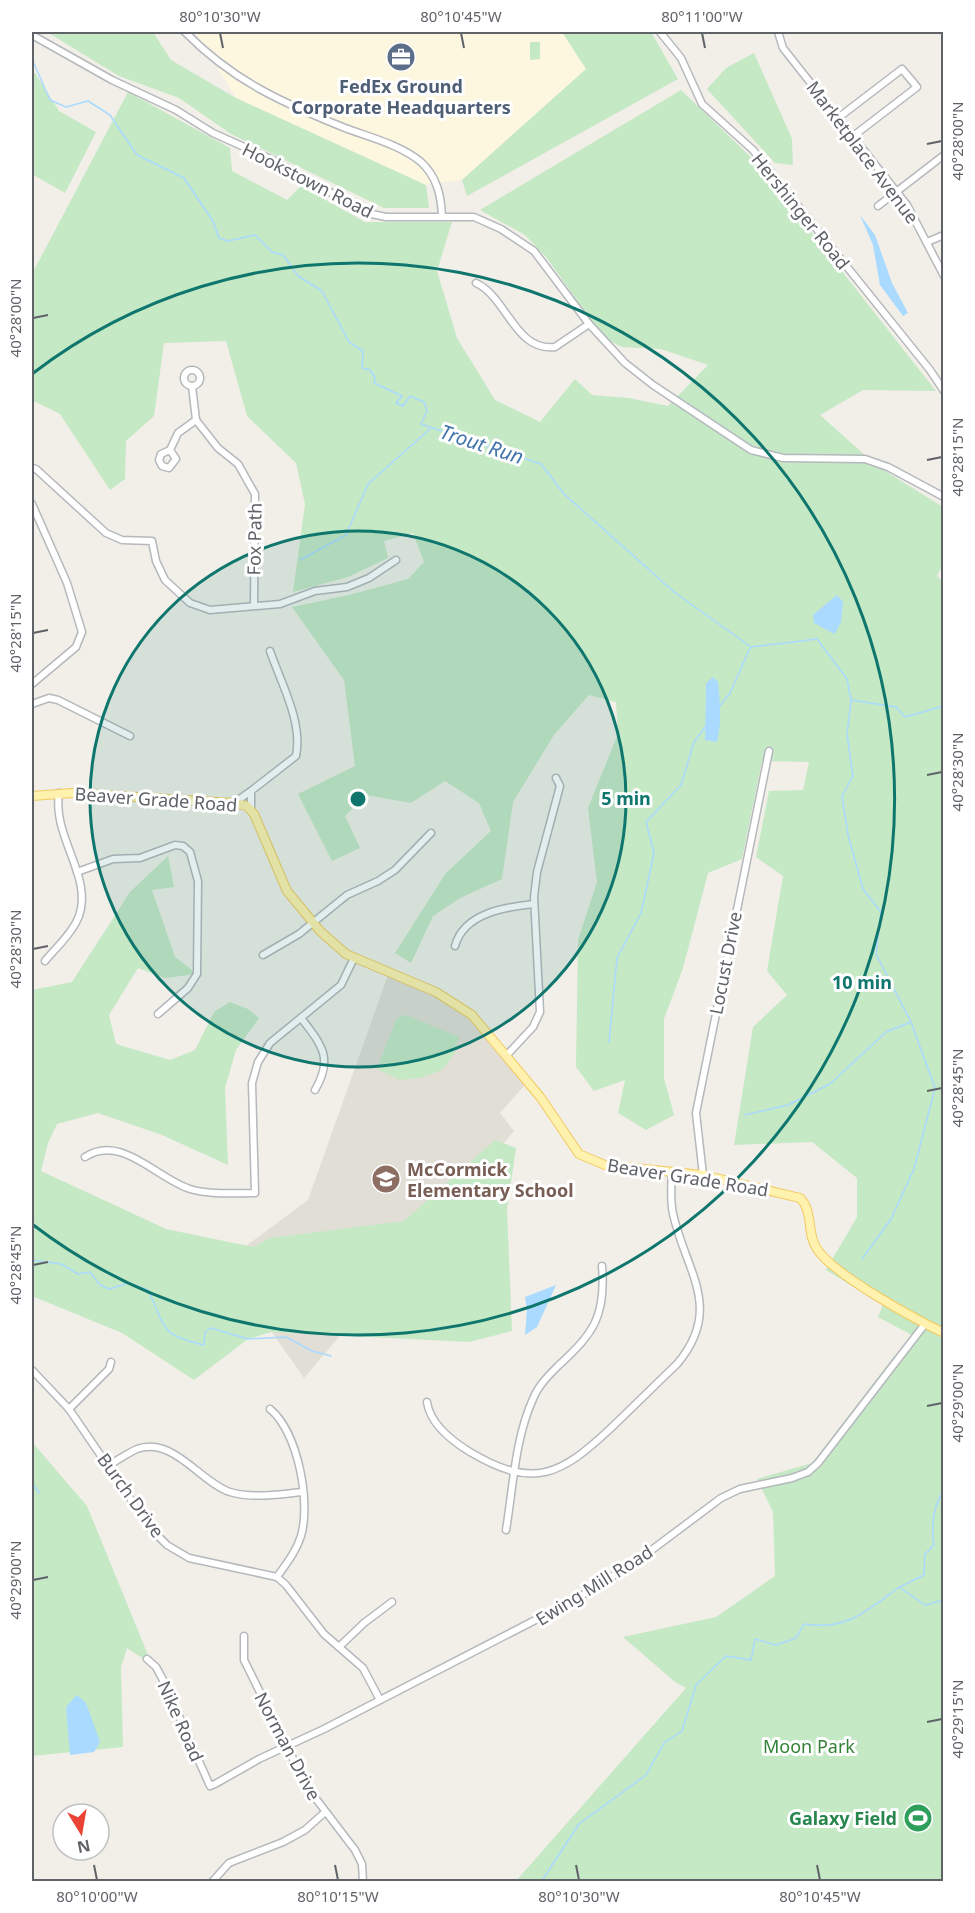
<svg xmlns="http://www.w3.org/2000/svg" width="975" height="1913" font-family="'Noto Sans',sans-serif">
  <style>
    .commercial { fill: #fef7e0 }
    .education { fill: #e1ded6 }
    .green { fill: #c5e8c5 }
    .water { fill: #aadaff }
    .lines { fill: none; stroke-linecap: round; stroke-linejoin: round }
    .stream { stroke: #aadaff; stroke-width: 1.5 }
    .minor-casing { stroke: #b5b8bc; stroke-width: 9 }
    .major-casing { stroke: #f2c960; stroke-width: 10 }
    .minor { stroke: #fff; stroke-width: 6 }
    .major { stroke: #fff2af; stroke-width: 8 }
    .ticks { fill: none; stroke: #5f6368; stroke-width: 2 }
    .ring { fill: none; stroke: #0f766e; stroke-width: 3 }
    .labels { text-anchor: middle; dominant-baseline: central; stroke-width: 6; stroke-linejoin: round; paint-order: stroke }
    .service-label { font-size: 18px; font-weight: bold; fill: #4e5e75; stroke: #fff }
    .street-label { font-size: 18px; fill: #5f6368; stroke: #fff }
    .education-label { font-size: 18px; font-weight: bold; fill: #785e54; stroke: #fff; text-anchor: start }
    .park-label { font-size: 18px; fill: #348238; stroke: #fff }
    .leisure-label { font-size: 18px; font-weight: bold; fill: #27864d; stroke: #fff; text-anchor: end }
    .water-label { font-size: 20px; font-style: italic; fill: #4174aa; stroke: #fff }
    .centre { fill: #0f766e; stroke: #fff; stroke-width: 3 }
    .ring-label { font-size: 18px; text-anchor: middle; font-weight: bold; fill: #0f766e; stroke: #fff; stroke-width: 6; stroke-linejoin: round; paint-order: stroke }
    .neatline { fill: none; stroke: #5f6368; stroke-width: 2 }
    .ticks-label { font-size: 15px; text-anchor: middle; fill: #5f6368 }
  </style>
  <rect width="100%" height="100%" fill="#f1efe8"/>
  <path class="commercial" d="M195 32H562L586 69 462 180 426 185 236 98Z"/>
  <path class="education" d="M388 975 441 999 463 1012 525 1085 500 1113 514 1131 304 1378 223 1263 308 1200Z"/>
  <g class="green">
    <path d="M47 32H153L171 60 236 98 426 185 429 208H384L231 134 179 98 119 76Z"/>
    <path d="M562 32H651L678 79 467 196 462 180 586 69Z"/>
    <path d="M530 42H540V59L530 60Z"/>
    <path d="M754 53 792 139 793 165 775 163 707 89 726 68Z"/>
    <path d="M32 72 35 73 59 111 96 132 65 193 32 174Z"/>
    <path d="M681 90 756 162 936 391 863 390 820 415 877 466 943 507V564L937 576 944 582 943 1881H516L686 1688 675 1682 623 1637 716 1617 775 1576 773 1512 757 1479 812 1463 895 1355 919 1339 878 1317 883 1305 826 1270 857 1217V1178L812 1142 734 1145 753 1027 787 995 767 971 783 876 756 857 769 791 803 790 809 762 762 761 742 859 708 873 683 968 664 1019V1078L674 1115 646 1130 618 1113 625 1080 594 1091 576 1067 578 940 597 882 588 808 618 734 616 702 589 695 554 735 513 802 502 879 460 898 433 916 411 963 395 953 446 873 491 831 479 803 445 781 411 803 366 795 345 816 360 848 332 861 298 794 355 766 344 680 292 607 349 595 408 579 424 562 413 533 384 541 388 558 348 577 293 592 305 504 296 463 247 416 226 341 164 343 154 416 126 441 125 479 110 490 60 414 32 400V274L128 92 230 148 232 171 287 200 301 186 365 222H452L437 271 457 338 495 400 540 422 575 379 592 395 629 398 668 406 708 365 661 349 622 347 604 338 546 257 525 235 480 210Z"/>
    <path d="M168 856 174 887 152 890 175 957 197 974 165 978 138 968 109 1015 116 1044 170 1060 195 1050 214 1012 230 1002 248 1009 259 1018 236 1050 225 1088 228 1165 162 1135 98 1113 57 1124 48 1143 41 1171 166 1229 253 1247 270 1238 404 1221 495 1140 516 1148 507 1209 512 1331 469 1342 271 1332 248 1339 194 1380 122 1333 32 1296V990L72 982 130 892Z"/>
    <path d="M406 1015 459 1037 453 1056 442 1070 420 1078 400 1080 377 1069 397 1018Z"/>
    <path d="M32 1442 87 1506 148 1655 144 1659 127 1648 121 1667 123 1747 32 1756Z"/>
  </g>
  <g class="water">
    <path d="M860 215 875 235 892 283 908 313 903 316 880 285 873 245Z"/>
    <path d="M837 595 843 602 841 622 835 634 814 623 813 615Z"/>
    <path d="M713 677 718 682C720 702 722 722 717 742L705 740 706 683Z"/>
    <path d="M556 1285 537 1327 525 1335 527 1309 525 1297Z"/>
    <path d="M77 1695 86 1703 100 1742 94 1752 70 1755 66 1707Z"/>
  </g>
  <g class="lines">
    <g class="stream">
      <path d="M32 59 50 100 66 107 88 101 110 115 137 155 184 178 213 221 219 238 228 241 255 235 272 252 283 255 298 276 322 291 349 342 363 351 362 368 370 370 375 377 374 383 402 396 396 403 403 406 410 396 424 402 427 411 421 424 541 464 564 494 674 592 751 647 817 639 847 679 851 700 896 707 905 717 944 706"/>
      <path d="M300 560 346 535 368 484 430 429"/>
      <path d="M851 701 847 734 853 776 842 796 848 835 863 889 881 912 876 954 911 1022 935 1088 914 1169 891 1219 862 1259"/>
      <path d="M719 707 730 693 750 648"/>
      <path d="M609 1042 617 958 641 913 654 853 646 822 681 785 694 742 706 726"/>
      <path d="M745 1115 788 1105 830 1084 886 1032 911 1022"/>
      <path d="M32 1260 61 1264 78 1274 90 1272 100 1285 109 1289 129 1283 148 1290C167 1329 158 1334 204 1345L205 1332 211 1328 248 1339 286 1337 312 1351 331 1356"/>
      <path d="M32 1484 40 1493"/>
      <path d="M900 1587 924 1575 925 1554 934 1545C931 1526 933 1506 944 1490"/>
      <path d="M541 1882 579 1824 646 1775 664 1743 682 1731 696 1685 726 1656 751 1660 755 1639 776 1645 796 1638 804 1624C846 1631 867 1611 899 1587L925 1605 944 1600"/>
    </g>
    <g class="minor-casing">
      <g id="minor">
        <path d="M185 32C233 81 283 103 345 128 369 137 401 145 421 162 437 177 441 195 442 216"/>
        <path d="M660 32 681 58 702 104 753 150 930 370 944 391"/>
        <path d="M778 32 783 48 907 205 944 276"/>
        <path d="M32 35 112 80 176 110 213 133 273 160 367 213 386 217H474L501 229 534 251 589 324 625 363 653 385 751 450 783 458 865 459 888 467 944 497"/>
        <path d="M838 118 902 69 917 87 852 137"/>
        <path d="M878 206 944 155"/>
        <path d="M927 242 944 235"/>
        <path d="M476 283C507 297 515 352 555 347L589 324"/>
        <circle cx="192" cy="378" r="8"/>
        <path d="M192 386 196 420 218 448 238 464 255 494 254 605"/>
        <path d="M170 450 176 459 169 468 162 466 159 460 161 454 170 450 178 433 196 420"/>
        <path d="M32 468 36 469 106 533 122 540 152 541 156 561 165 580 190 603 210 610 280 604 315 591 347 587 369 578 396 560"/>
        <path d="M32 504 67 583 82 632 76 647 32 684"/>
        <path d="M32 704 49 698 58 700 130 736"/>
        <path d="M234 803 251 791"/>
        <path d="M251 809V791L296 756C303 722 281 683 270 651"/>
        <path d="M77 872 113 859 140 858 175 845 183 846 190 852 198 881 197 974 188 988 158 1014"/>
        <path d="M455 946C464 913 505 907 534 904"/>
        <path d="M263 955 299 934 347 895 378 881 395 870 431 833"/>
        <path d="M45 961C56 948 73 932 79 916 93 876 52 837 59 793"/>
        <path d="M301 1018C321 1044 334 1058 315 1090"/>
        <path d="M506 1056 533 1027 540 1012 534 897 537 872 560 786 556 778"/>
        <path d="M85 1157C121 1133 157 1179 190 1189 210 1195 233 1193 255 1193L252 1083 258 1062 270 1043 341 985 354 958"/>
        <path d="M703 1175 696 1113 769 751"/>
        <path d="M32 1370 69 1409 151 1529 167 1545 189 1558 277 1577 286 1585 324 1634 363 1668 380 1700"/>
        <path d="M427 1402C430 1424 452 1441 470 1452 534 1490 561 1475 611 1428 633 1407 655 1385 677 1364 724 1308 686 1272 673 1214 670 1200 671 1186 672 1172"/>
        <path d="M69 1409 109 1369 111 1362"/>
        <path d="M270 1409C298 1432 311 1502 301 1536 296 1552 286 1564 277 1577"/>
        <path d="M109 1465C118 1460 128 1453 137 1449 173 1436 200 1482 230 1492 254 1499 279 1494 303 1492"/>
        <path d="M506 1530C513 1488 515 1438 533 1399 538 1386 548 1376 558 1366 594 1333 606 1316 602 1266"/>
        <path d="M244 1636V1660L307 1787 355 1850 362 1864 363 1882"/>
        <path d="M339 1647 364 1623 392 1602"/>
        <path d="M147 1659 156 1667 163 1680 210 1786 215 1784 259 1759 324 1729 576 1599 637 1561 721 1498 740 1489 792 1478 808 1472 818 1463 925 1324"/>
        <path d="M212 1882 229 1863 283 1842 305 1830 324 1813"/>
      </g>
    </g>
    <g class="major-casing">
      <path id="major" d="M32 796 72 793 234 803 247 806 254 814 287 891 320 931 346 954 436 992 472 1015 541 1098 579 1154 605 1165 703 1175 800 1198C814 1212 806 1233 817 1249 834 1275 913 1318 944 1333"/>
    </g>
    <use href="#minor" class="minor"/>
    <use href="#major" class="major"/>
  </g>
  <path class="ticks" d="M220 33 223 48M461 33 464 48M702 33 705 48M927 144 942 141M33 318 48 315M927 460 942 457M33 633 48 630M927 775 942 772M33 949 48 946M927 1091 942 1088M33 1265 48 1262M927 1406 942 1403M33 1580 48 1577M927 1722 942 1719M94 1865 97 1880M335 1865 338 1880M576 1865 579 1880M817 1865 820 1880"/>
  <circle cx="358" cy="799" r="268" fill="#0f766e" fill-opacity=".12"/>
  <g class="ring">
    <circle cx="358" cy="799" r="268"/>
    <path d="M32 374A536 536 0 1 1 32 1224"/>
  </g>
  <defs>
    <g id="office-disc" transform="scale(1.5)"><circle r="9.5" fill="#5c6f8a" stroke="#fff"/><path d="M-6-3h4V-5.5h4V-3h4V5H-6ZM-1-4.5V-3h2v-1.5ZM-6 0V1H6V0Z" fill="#fff"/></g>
    <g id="school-disc" transform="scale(1.5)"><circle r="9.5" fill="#8d6e63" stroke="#fff"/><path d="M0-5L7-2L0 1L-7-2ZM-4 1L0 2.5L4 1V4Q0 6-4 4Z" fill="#fff"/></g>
    <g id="stadium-disc" transform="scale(1.5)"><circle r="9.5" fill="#2e9e5b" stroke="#fff"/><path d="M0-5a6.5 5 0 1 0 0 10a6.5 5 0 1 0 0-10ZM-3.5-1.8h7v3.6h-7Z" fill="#fff"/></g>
  </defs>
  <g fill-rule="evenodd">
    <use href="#office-disc" x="401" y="57"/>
    <use href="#school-disc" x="386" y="1179"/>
    <use href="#stadium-disc" x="918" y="1818"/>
  </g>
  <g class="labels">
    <g class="service-label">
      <text x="401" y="86">FedEx Ground<tspan x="401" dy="21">Corporate Headquarters</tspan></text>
    </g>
    <g class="street-label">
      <text transform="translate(863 152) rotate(53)">Marketplace Avenue</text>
      <text transform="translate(308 180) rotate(27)">Hookstown Road</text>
      <text transform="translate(801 211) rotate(51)">Hershinger Road</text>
      <text transform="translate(254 539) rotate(-89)">Fox Path</text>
      <text transform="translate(156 799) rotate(4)">Beaver Grade Road</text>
      <text transform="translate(725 963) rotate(-79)">Locust Drive</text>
      <text transform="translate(688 1177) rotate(9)">Beaver Grade Road</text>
      <text transform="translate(131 1495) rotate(54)">Burch Drive</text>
      <text transform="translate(594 1585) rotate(-32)">Ewing Mill Road</text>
      <text transform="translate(181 1721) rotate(66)">Nike Road</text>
      <text transform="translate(288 1746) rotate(62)">Norman Drive</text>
    </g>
    <g class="education-label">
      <text x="407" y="1169">McCormick<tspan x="407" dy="21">Elementary School</tspan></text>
    </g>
    <g class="park-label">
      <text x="809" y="1746">Moon Park</text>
    </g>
    <g class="leisure-label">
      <text x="897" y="1818">Galaxy Field</text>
    </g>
    <g class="water-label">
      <text transform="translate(482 444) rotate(18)">Trout Run</text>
    </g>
  </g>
  <circle cx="358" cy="799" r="9" class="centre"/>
  <g class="ring-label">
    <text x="626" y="805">5 min</text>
    <text x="862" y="989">10 min</text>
  </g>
  <rect width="975" height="1913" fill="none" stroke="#ffffff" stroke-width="66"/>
  <g transform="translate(81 1832) rotate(169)"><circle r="28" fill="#ffffff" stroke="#bfc1c3" stroke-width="1.5"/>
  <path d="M0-4.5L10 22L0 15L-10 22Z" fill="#ea4335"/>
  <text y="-9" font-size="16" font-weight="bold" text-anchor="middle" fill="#5f6368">N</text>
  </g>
  <rect x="33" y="33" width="909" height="1847" class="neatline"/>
  <g class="ticks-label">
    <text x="220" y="22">80°10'30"W</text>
    <text x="461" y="22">80°10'45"W</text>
    <text x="702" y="22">80°11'00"W</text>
    <text transform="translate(958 141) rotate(-90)" y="5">40°28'00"N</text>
    <text transform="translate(16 318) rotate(-90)" y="5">40°28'00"N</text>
    <text transform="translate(958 457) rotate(-90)" y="5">40°28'15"N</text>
    <text transform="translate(16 633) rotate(-90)" y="5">40°28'15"N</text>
    <text transform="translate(958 772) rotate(-90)" y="5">40°28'30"N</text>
    <text transform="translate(16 949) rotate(-90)" y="5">40°28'30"N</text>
    <text transform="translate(958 1088) rotate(-90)" y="5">40°28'45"N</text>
    <text transform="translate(16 1265) rotate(-90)" y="5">40°28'45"N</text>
    <text transform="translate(958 1403) rotate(-90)" y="5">40°29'00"N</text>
    <text transform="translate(16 1580) rotate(-90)" y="5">40°29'00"N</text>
    <text transform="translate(958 1719) rotate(-90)" y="5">40°29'15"N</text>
    <text x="97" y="1902">80°10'00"W</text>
    <text x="338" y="1902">80°10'15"W</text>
    <text x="579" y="1902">80°10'30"W</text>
    <text x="820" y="1902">80°10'45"W</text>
  </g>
</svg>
